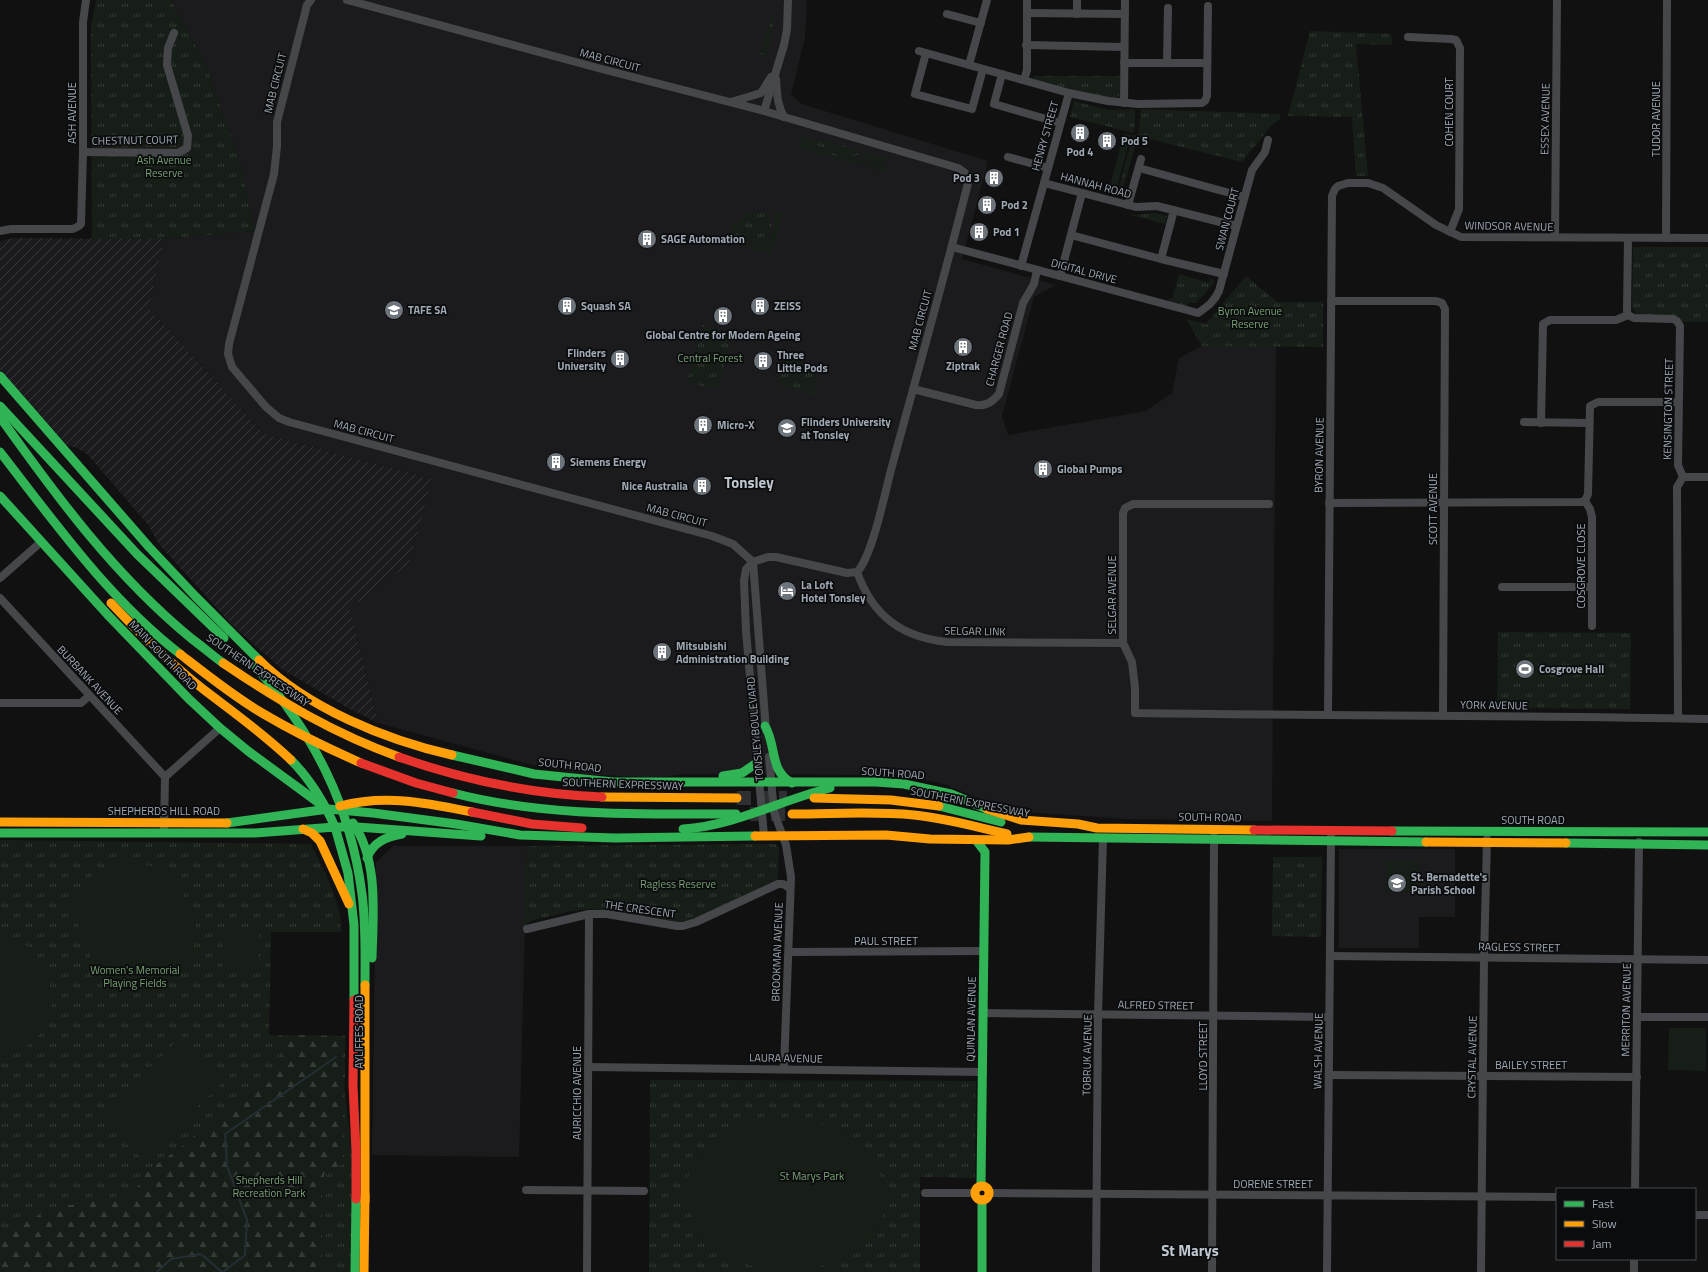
<svg xmlns="http://www.w3.org/2000/svg" width="1708" height="1272" font-family="'Titillium Web',sans-serif">
  <style>
    .built { fill: #1b1b1d }
    .industrial { fill: url(#industrial-furrows) }
    .grass { fill: url(#grass-tufts) }
    .forest { fill: url(#forest-firs) }
    .garden { fill: #171e17 }
    .lines { fill: none; stroke-linecap: round; stroke-linejoin: round }
    .stream { stroke: #242e33; stroke-width: 2 }
    .highway-tunnel { stroke: #2e2f32; stroke-width: 14; stroke-dasharray: 14 7; stroke-linecap: butt }
    .street { stroke: #45474a; stroke-width: 8 }
    .fast { stroke: #30b455; stroke-width: 9 }
    .slow { stroke: #ff9f0a; stroke-width: 9 }
    .jam { stroke: #e5322d; stroke-width: 9 }
    .labels { text-anchor: middle; dominant-baseline: central; stroke-width: 3.5; stroke-linejoin: round; paint-order: stroke }
    .street-label { font-size: 11px; fill: #a0a9b4; stroke: #0b0c0d }
    .poi-label { font-size: 11px; font-weight: bold; fill: #a0a9b4; stroke: #0b0c0d; text-anchor: start }
    .park-label { font-size: 11px; fill: #79a175; stroke: #0b0c0d }
    .district-label { font-size: 15px; font-weight: bold; fill: #c1c7d0; stroke: #0b0c0d }
  </style>
  <defs>
    <pattern id="industrial-furrows" width="10" height="10" patternUnits="userSpaceOnUse"><rect width="10" height="10" fill="#1b1b1d"/><path d="M-1 1l2-2M0 10L10 0M9 11l2-2" fill="none" stroke="#39393b"/></pattern>
    <pattern id="grass-tufts" width="24" height="20" patternUnits="userSpaceOnUse"><rect width="24" height="20" fill="#171e17"/><path d="M3 7l-1-3M5 7V3M7 7l1-3M15 17l-1-3M17 17v-4M19 17l1-3" fill="none" stroke="#353c36"/></pattern>
    <pattern id="forest-firs" width="22" height="20" patternUnits="userSpaceOnUse"><rect width="22" height="20" fill="#171e17"/><path d="M5 1l3.5 6h-7zM16 11l3.5 6h-7z" fill="#353c36"/></pattern>
  </defs>
  <rect width="100%" height="100%" fill="#111"/>
  <g class="built">
    <path d="M171 0H807L805 37 791 95 802 104 988 161 962 259 1056 285 1034 297 1002 416 1008 435 1146 411 1172 393 1179 358 1202 346H1276L1272 821 1124 819 1008 811 944 784 898 775 685 774 655 778 580 774 528 764 378 723 350 608 409 564 432 479 264 434 149 308 164 239 255 231 241 165 207 68Z"/>
    <path d="M393 846H527L519 1157 372 1155 376 862Z"/>
    <path d="M1339 849H1455V917H1419V948H1339Z"/>
  </g>
  <path class="industrial" d="M14 238 164 239 149 308 264 434 432 479 409 564 350 608 378 723 348 708 283 670 232 625 158 543 149 526 95 463 87 454 77 448 64 444 4 375 0 369V241Z"/>
  <g class="grass">
    <path d="M96 0H171L207 68 241 165 255 231 164 239H92L91 28Z"/>
    <path d="M774 10 773 29 767 55 760 54Z"/>
    <path d="M1310 31 1391 34 1392 45 1356 44 1368 176H1356L1352 117 1288 116Z"/>
    <path d="M1033 76H1121C1121 85 1123 95 1115 101L1107 100 1034 80Z"/>
    <path d="M1074 101 1109 110 1135 109V125L1133 133 1070 117Z"/>
    <path d="M1141 109 1280 114V119L1270 127 1242 162 1138 136 1121 196 1117 195 1133 135H1138Z"/>
    <path d="M809 137 863 151C844 166 823 153 809 137Z"/>
    <path d="M755 212 769 215C772 222 773 227 769 233 761 249 742 240 729 237L732 224 737 223 745 214Z"/>
    <path d="M1156 213 1167 216 1165 224 1130 215Z"/>
    <path d="M1633 247H1708V322H1682L1680 318 1636 314 1632 307Z"/>
    <path d="M1179 274 1209 283 1210 279 1214 280 1213 284 1196 303 1189 302 1187 307 1168 301 1169 298 1172 299Z"/>
    <path d="M1246 276 1277 302H1323V347L1202 346 1186 319 1206 324Z"/>
    <path d="M703 325 733 334 717 390 687 382Z"/>
    <path d="M783 357 820 367 814 395 778 385Z"/>
    <path d="M1498 632 1631 633 1630 709 1497 708Z"/>
    <path d="M0 840 311 844C324 872 342 901 341 932H271L269 1035 345 1036 344 1087 356 1184 355 1272H0Z"/>
    <path d="M775 844 779 847 778 879 701 917 680 923 591 909 571 911 546 917 531 921 524 926 527 846Z"/>
    <path d="M1273 857H1322L1321 937 1272 936Z"/>
    <path d="M650 1080 976 1081 975 1178 920 1177V1272H649Z"/>
  </g>
  <path class="forest" d="M283 1035 345 1036 344 1164 325 1171 322 1187V1258L338 1272H0V1234L57 1207 107 1199 127 1202 149 1170 190 1141 193 1137 239 1099 270 1082 280 1070Z"/>
  <g class="garden">
    <path d="M1124 133 1131 135 1115 195 1108 193Z"/>
    <path d="M803 135C809 137 811 141 816 145 827 155 843 163 857 156L862 162 886 168V172L799 149Z"/>
    <path d="M864 152 885 157 883 165 867 161 866 156H861V154Z"/>
    <path d="M776 211H783L772 254 737 245 738 243C763 248 778 241 774 213Z"/>
    <path d="M1386 861H1420V884H1434L1433 893H1386Z"/>
    <path d="M126 862C142 864 163 866 174 879 177 884 180 890 183 895 188 903 193 913 195 923 202 956 171 984 142 989 132 990 121 991 112 985 94 973 83 939 76 919 65 886 98 867 126 862Z"/>
    <path d="M223 929 258 930V967H223Z"/>
    <path d="M0 935C11 938 24 942 33 951 40 958 44 967 47 977 58 1008 46 1036 18 1052 13 1054 6 1055 0 1057Z"/>
    <path d="M1669 1028H1706V1071L1668 1070Z"/>
    <path d="M182 1036 225 1080 143 1160 100 1116Z"/>
    <path d="M771 1119C791 1120 812 1120 831 1127 864 1141 892 1174 883 1211 881 1222 873 1231 866 1240 855 1255 832 1264 814 1268 781 1272 750 1271 722 1252 715 1248 706 1242 701 1235 697 1231 695 1224 693 1219 683 1198 682 1189 692 1168 702 1149 720 1135 739 1127 749 1123 761 1121 771 1119Z"/>
  </g>
  <g class="lines">
    <g class="stream">
      <path d="M157 1272 171 1259 201 1254 222 1272"/>
      <path d="M223 1272 245 1255 247 1220 227 1166 225 1134 336 1057"/>
    </g>
    <g class="highway-tunnel">
      <path d="M737 798H787"/>
      <path d="M750 814H792"/>
    </g>
    <g class="street">
      <path d="M311 0 307 5 277 122V146L274 174 229 344 228 354 232 367 266 407 279 418 289 422 712 536 733 544 753 562"/>
      <path d="M347 0 598 68 764 111 958 168 965 173 968 183C944 279 917 374 891 470 885 493 872 557 857 572L847 573 776 557H768L753 562 746 569 744 581 746 631 764 836"/>
      <path d="M1027 13 1125 14"/>
      <path d="M947 14 981 23"/>
      <path d="M1077 14V0"/>
      <path d="M1408 37 1451 39 1456 40 1460 48 1459 209 1450 232"/>
      <path d="M1026 45 1124 47"/>
      <path d="M919 51 1069 93 1108 101 1138 104 1202 103 1205 101 1207 96 1208 6"/>
      <path d="M926 53 915 94 972 109 983 69"/>
      <path d="M1124 63H1207"/>
      <path d="M1167 63 1168 8"/>
      <path d="M969 65 987 0"/>
      <path d="M1002 74 994 104 1060 123"/>
      <path d="M776 79C777 92 777 105 784 117"/>
      <path d="M1024 80 1027 70V0"/>
      <path d="M731 102 761 93 771 77"/>
      <path d="M1124 103 1125 0"/>
      <path d="M764 111 784 45 787 30 788 0"/>
      <path d="M83 152 178 153 187 148 188 136 167 65 168 48 174 33"/>
      <path d="M1008 157 1048 168"/>
      <path d="M1139 168 1244 197"/>
      <path d="M1044 183 1136 207 1157 206 1236 226"/>
      <path d="M1128 205 1141 159"/>
      <path d="M0 231 11 229H73L79 226 81 224 83 152V22L86 0"/>
      <path d="M1071 235 1161 259 1174 210"/>
      <path d="M1555 237 1557 0"/>
      <path d="M1628 238 1627 311 1628 315 1634 318 1673 319 1677 321 1680 326 1678 465 1683 477"/>
      <path d="M1666 238 1667 0"/>
      <path d="M952 247 1198 313C1208 306 1214 302 1219 291L1252 170 1265 152 1268 140"/>
      <path d="M1161 259 1224 274"/>
      <path d="M1021 266 1069 93"/>
      <path d="M1060 276 1082 193"/>
      <path d="M1331 301H1436L1442 303 1445 309 1443 715"/>
      <path d="M913 389 976 405C987 406 992 402 999 394L1023 303 1034 284 1037 270"/>
      <path d="M1524 422 1589 423"/>
      <path d="M1541 423 1543 324 1550 320H1616L1628 315"/>
      <path d="M1683 477H1708"/>
      <path d="M1585 501 1588 494 1590 406 1598 402H1678"/>
      <path d="M1585 501 1590 509 1592 517V626"/>
      <path d="M1329 503 1581 502 1585 501"/>
      <path d="M1269 504H1133L1125 508 1123 513V643L1132 662 1135 688V713C1326 716 1517 715 1708 719"/>
      <path d="M753 562 766 730"/>
      <path d="M857 572C873 616 901 637 947 642L1123 643"/>
      <path d="M0 578 41 542"/>
      <path d="M1502 587H1592"/>
      <path d="M0 598 165 777"/>
      <path d="M0 703H81L89 696"/>
      <path d="M1328 715 1332 196 1335 189 1338 186 1348 183H1368L1383 188 1436 225 1461 237 1708 238"/>
      <path d="M1678 718 1677 487 1683 477"/>
      <path d="M769 757 774 812 786 845 791 877 784 1069"/>
      <path d="M164 829 165 777 220 728"/>
      <path d="M527 929 589 914H607L677 926H683L696 922 778 884H783L790 888"/>
      <path d="M789 952 984 951"/>
      <path d="M1330 956 1708 960"/>
      <path d="M983 1013 1329 1017"/>
      <path d="M1637 1017H1708"/>
      <path d="M588 1067 983 1072"/>
      <path d="M1329 1075 1637 1077"/>
      <path d="M1635 1189 1639 842"/>
      <path d="M526 1190 644 1191"/>
      <path d="M925 1193H975"/>
      <path d="M989 1193 1557 1197"/>
      <path d="M1695 1215H1708"/>
      <path d="M587 1272 589 914"/>
      <path d="M1096 1272 1098 1015 1103 838"/>
      <path d="M1212 1272 1214 837"/>
      <path d="M1327 1272 1331 837"/>
      <path d="M1481 1272 1484 958 1487 839"/>
      <path d="M1634 1272V1259"/>
    </g>
    <g class="fast">
      <path d="M0 376 149 547 196 597 259 660"/>
      <path d="M0 406 137 554 224 638"/>
      <path d="M0 417C57 497 115 576 192 639 203 647 213 656 223 663"/>
      <path d="M0 452C56 524 108 598 180 654"/>
      <path d="M0 496 107 614 190 700 220 728 248 751 323 806"/>
      <path d="M256 667C314 736 350 803 362 894 366 924 365 955 365 985"/>
      <path d="M765 726C777 746 769 771 792 783"/>
      <path d="M452 755 534 774 613 782H876L904 784 951 794 987 809"/>
      <path d="M291 760C311 780 324 802 335 827H357L481 836"/>
      <path d="M723 776 742 773 758 762"/>
      <path d="M453 793C545 817 641 814 736 814"/>
      <path d="M939 806 1001 822"/>
      <path d="M328 809 373 813 456 824 520 835 615 838 755 836"/>
      <path d="M227 823 328 809"/>
      <path d="M353 823C379 861 373 914 372 958"/>
      <path d="M683 829C734 826 781 800 830 788"/>
      <path d="M1392 831 1708 832"/>
      <path d="M0 833H255L335 827 348 873 354 925V1000"/>
      <path d="M1029 837 1426 842"/>
      <path d="M976 840 985 852 981 1186"/>
      <path d="M1566 843 1708 845"/>
      <path d="M367 858C373 842 386 837 402 834"/>
      <path d="M982 1200V1272"/>
      <path d="M355 1272 356 1199"/>
    </g>
    <g class="slow">
      <path d="M111 603C140 634 170 663 203 689 233 712 264 734 291 760"/>
      <path d="M180 654C207 675 233 696 262 713 294 732 327 748 361 763"/>
      <path d="M259 660C307 708 386 740 452 755"/>
      <path d="M223 663C279 701 335 734 399 757"/>
      <path d="M602 797 737 798"/>
      <path d="M814 798 891 800 939 806"/>
      <path d="M340 806C386 794 427 803 472 812"/>
      <path d="M987 809 1021 820 1078 824 1097 828 1254 830"/>
      <path d="M792 814C833 814 874 811 914 815 946 818 976 827 1007 834"/>
      <path d="M0 822 227 823"/>
      <path d="M303 829 312 833 320 841 349 904"/>
      <path d="M755 836 886 835 930 839 1008 840 1029 837"/>
      <path d="M1426 842 1566 843"/>
      <path d="M365 985V1202"/>
      <circle cx="982" cy="1193" r="7"/>
      <path d="M364 1272 365 1195"/>
    </g>
    <g class="jam">
      <path d="M399 757C464 780 532 794 602 797"/>
      <path d="M361 763 416 783 453 793"/>
      <path d="M472 812 532 824 582 828"/>
      <path d="M1254 830 1392 831"/>
      <path d="M354 1000 353 1085 356 1151V1199"/>
    </g>
  </g>
  <defs>
    <g id="building-disc" transform="scale(1)"><circle r="9.5" fill="#6e747b" stroke="#0b0c0d"/><path d="M-4-6H4V6H1V3H-1V6H-4ZM-2.5-4.3h1.7v1.8h-1.7ZM.8-4.3h1.7v1.8H.8ZM-2.5-1h1.7V.8h-1.7ZM.8-1h1.7V.8H.8Z" fill="#fff"/></g>
    <g id="university-disc" transform="scale(1)"><circle r="9.5" fill="#6e747b" stroke="#0b0c0d"/><path d="M0-5L7-2L0 1L-7-2ZM-4 1L0 2.5L4 1V4Q0 6-4 4Z" fill="#fff"/></g>
    <g id="hotel-disc" transform="scale(1)"><circle r="9.5" fill="#6e747b" stroke="#0b0c0d"/><path d="M-6-4.5h1.5V1H6V5H4.5V3h-9V5H-6ZM-4 0a1.8 1.8 0 1 1 3.6 0ZM.5 0V-2.5h3Q6-2.5 6 0Z" fill="#fff"/></g>
    <g id="stadium-disc" transform="scale(1)"><circle r="9.5" fill="#6e747b" stroke="#0b0c0d"/><path d="M0-5a6.5 5 0 1 0 0 10a6.5 5 0 1 0 0-10ZM-3.5-1.8h7v3.6h-7Z" fill="#fff"/></g>
    <g id="school-disc" transform="scale(1)"><circle r="9.5" fill="#6e747b" stroke="#0b0c0d"/><path d="M0-5L7-2L0 1L-7-2ZM-4 1L0 2.5L4 1V4Q0 6-4 4Z" fill="#fff"/></g>
  </defs>
  <g fill-rule="evenodd">
    <use href="#building-disc" x="1080" y="133"/>
    <use href="#building-disc" x="1107" y="141"/>
    <use href="#building-disc" x="994" y="178"/>
    <use href="#building-disc" x="987" y="205"/>
    <use href="#building-disc" x="979" y="232"/>
    <use href="#building-disc" x="647" y="239"/>
    <use href="#building-disc" x="567" y="306"/>
    <use href="#building-disc" x="760" y="306"/>
    <use href="#university-disc" x="394" y="310"/>
    <use href="#building-disc" x="723" y="316"/>
    <use href="#building-disc" x="963" y="347"/>
    <use href="#building-disc" x="620" y="359"/>
    <use href="#building-disc" x="763" y="361"/>
    <use href="#building-disc" x="703" y="425"/>
    <use href="#university-disc" x="787" y="428"/>
    <use href="#building-disc" x="556" y="462"/>
    <use href="#building-disc" x="1043" y="469"/>
    <use href="#building-disc" x="702" y="486"/>
    <use href="#hotel-disc" x="787" y="591"/>
    <use href="#building-disc" x="662" y="652"/>
    <use href="#stadium-disc" x="1525" y="669"/>
    <use href="#school-disc" x="1397" y="883"/>
  </g>
  <g class="labels">
    <g class="street-label">
      <text transform="translate(610 60) rotate(15)">MAB CIRCUIT</text>
      <text transform="translate(275 83) rotate(-76)">MAB CIRCUIT</text>
      <text transform="translate(1449 112) rotate(-90)">COHEN COURT</text>
      <text transform="translate(72 113) rotate(-90)">ASH AVENUE</text>
      <text transform="translate(1545 119) rotate(-89)">ESSEX AVENUE</text>
      <text transform="translate(1656 119) rotate(-90)">TUDOR AVENUE</text>
      <text transform="translate(1045 136) rotate(-74)">HENRY STREET</text>
      <text transform="translate(135 140) rotate(-1)">CHESTNUT COURT</text>
      <text transform="translate(1096 185) rotate(15)">HANNAH ROAD</text>
      <text transform="translate(1227 219) rotate(-75)">SWAN COURT</text>
      <text transform="translate(1509 226) rotate(1)">WINDSOR AVENUE</text>
      <text transform="translate(1084 271) rotate(15)">DIGITAL DRIVE</text>
      <text transform="translate(920 320) rotate(-75)">MAB CIRCUIT</text>
      <text transform="translate(999 349) rotate(-75)">CHARGER ROAD</text>
      <text transform="translate(1668 409) rotate(-89)">KENSINGTON STREET</text>
      <text transform="translate(364 431) rotate(15)">MAB CIRCUIT</text>
      <text transform="translate(1319 455) rotate(-89)">BYRON AVENUE</text>
      <text transform="translate(1433 509) rotate(-90)">SCOTT AVENUE</text>
      <text transform="translate(677 515) rotate(15)">MAB CIRCUIT</text>
      <text transform="translate(1581 566) rotate(-90)">COSGROVE CLOSE</text>
      <text transform="translate(1112 595) rotate(-90)">SELGAR AVENUE</text>
      <text transform="translate(975 631) rotate(1)">SELGAR LINK</text>
      <text transform="translate(163 655) rotate(46)">MAIN SOUTH ROAD</text>
      <text transform="translate(258 670) rotate(34)">SOUTHERN EXPRESSWAY</text>
      <text transform="translate(90 680) rotate(47)">BURBANK AVENUE</text>
      <text transform="translate(1494 705) rotate(1)">YORK AVENUE</text>
      <text transform="translate(755 729) rotate(-95)">TONSLEY BOULEVARD</text>
      <text transform="translate(570 765) rotate(6)">SOUTH ROAD</text>
      <text transform="translate(893 773) rotate(4)">SOUTH ROAD</text>
      <text transform="translate(623 784) rotate(2)">SOUTHERN EXPRESSWAY</text>
      <text transform="translate(970 802) rotate(11)">SOUTHERN EXPRESSWAY</text>
      <text x="164" y="811">SHEPHERDS HILL ROAD</text>
      <text transform="translate(1210 817) rotate(1)">SOUTH ROAD</text>
      <text x="1533" y="820">SOUTH ROAD</text>
      <text transform="translate(640 909) rotate(8)">THE CRESCENT</text>
      <text x="886" y="941">PAUL STREET</text>
      <text transform="translate(1519 947) rotate(1)">RAGLESS STREET</text>
      <text transform="translate(777 952) rotate(-88)">BROOKMAN AVENUE</text>
      <text transform="translate(1156 1005) rotate(1)">ALFRED STREET</text>
      <text transform="translate(1626 1010) rotate(-89)">MERRITON AVENUE</text>
      <text transform="translate(971 1019) rotate(-89)">QUINLAN AVENUE</text>
      <text transform="translate(359 1032) rotate(-90)">AYLIFFES ROAD</text>
      <text transform="translate(1318 1051) rotate(-89)">WALSH AVENUE</text>
      <text transform="translate(1087 1055) rotate(-89)">TOBRUK AVENUE</text>
      <text transform="translate(1203 1056) rotate(-90)">LLOYD STREET</text>
      <text transform="translate(1472 1057) rotate(-89)">CRYSTAL AVENUE</text>
      <text transform="translate(786 1058) rotate(1)">LAURA AVENUE</text>
      <text x="1531" y="1065">BAILEY STREET</text>
      <text transform="translate(577 1093) rotate(-90)">AURICCHIO AVENUE</text>
      <text x="1273" y="1184">DORENE STREET</text>
    </g>
    <g class="poi-label">
      <text x="1121" y="141">Pod 5</text>
      <text x="1080" y="152" text-anchor="middle">Pod 4</text>
      <text x="980" y="178" text-anchor="end">Pod 3</text>
      <text x="1001" y="205">Pod 2</text>
      <text x="993" y="232">Pod 1</text>
      <text x="661" y="239">SAGE Automation</text>
      <text x="581" y="306">Squash SA</text>
      <text x="774" y="306">ZEISS</text>
      <text x="408" y="310">TAFE SA</text>
      <text x="723" y="335" text-anchor="middle">Global Centre for Modern Ageing</text>
      <text x="606" y="353" text-anchor="end">Flinders<tspan x="606" dy="13">University</tspan></text>
      <text x="777" y="355">Three<tspan x="777" dy="13">Little Pods</tspan></text>
      <text x="963" y="366" text-anchor="middle">Ziptrak</text>
      <text x="801" y="422">Flinders University<tspan x="801" dy="13">at Tonsley</tspan></text>
      <text x="717" y="425">Micro-X</text>
      <text x="570" y="462">Siemens Energy</text>
      <text x="1057" y="469">Global Pumps</text>
      <text x="688" y="486" text-anchor="end">Nice Australia</text>
      <text x="801" y="585">La Loft<tspan x="801" dy="13">Hotel Tonsley</tspan></text>
      <text x="676" y="646">Mitsubishi<tspan x="676" dy="13">Administration Building</tspan></text>
      <text x="1539" y="669">Cosgrove Hall</text>
      <text x="1411" y="877">St. Bernadette's<tspan x="1411" dy="13">Parish School</tspan></text>
    </g>
    <g class="park-label">
      <text x="164" y="160">Ash Avenue<tspan x="164" dy="13">Reserve</tspan></text>
      <text x="1250" y="311">Byron Avenue<tspan x="1250" dy="13">Reserve</tspan></text>
      <text x="710" y="358">Central Forest</text>
      <text x="678" y="884">Ragless Reserve</text>
      <text x="135" y="970">Women's Memorial<tspan x="135" dy="13">Playing Fields</tspan></text>
      <text x="812" y="1176">St Marys Park</text>
      <text x="269" y="1180">Shepherds Hill<tspan x="269" dy="13">Recreation Park</tspan></text>
    </g>
    <g class="district-label">
      <text x="749" y="482">Tonsley</text>
      <text x="1190" y="1250">St Marys</text>
    </g>
  </g>
  <rect x="1556" y="1188" width="140" height="72" fill="#0b0c0d" stroke="#474b50"/>
  <rect x="1564" y="1201" width="20" height="6" fill="#30b455" stroke="#474b50"/>
  <text x="1592" y="1208" font-size="12" fill="#a0a9b4">Fast</text>
  <rect x="1564" y="1221" width="20" height="6" fill="#ff9f0a" stroke="#474b50"/>
  <text x="1592" y="1228" font-size="12" fill="#a0a9b4">Slow</text>
  <rect x="1564" y="1241" width="20" height="6" fill="#e5322d" stroke="#474b50"/>
  <text x="1592" y="1248" font-size="12" fill="#a0a9b4">Jam</text>
</svg>
